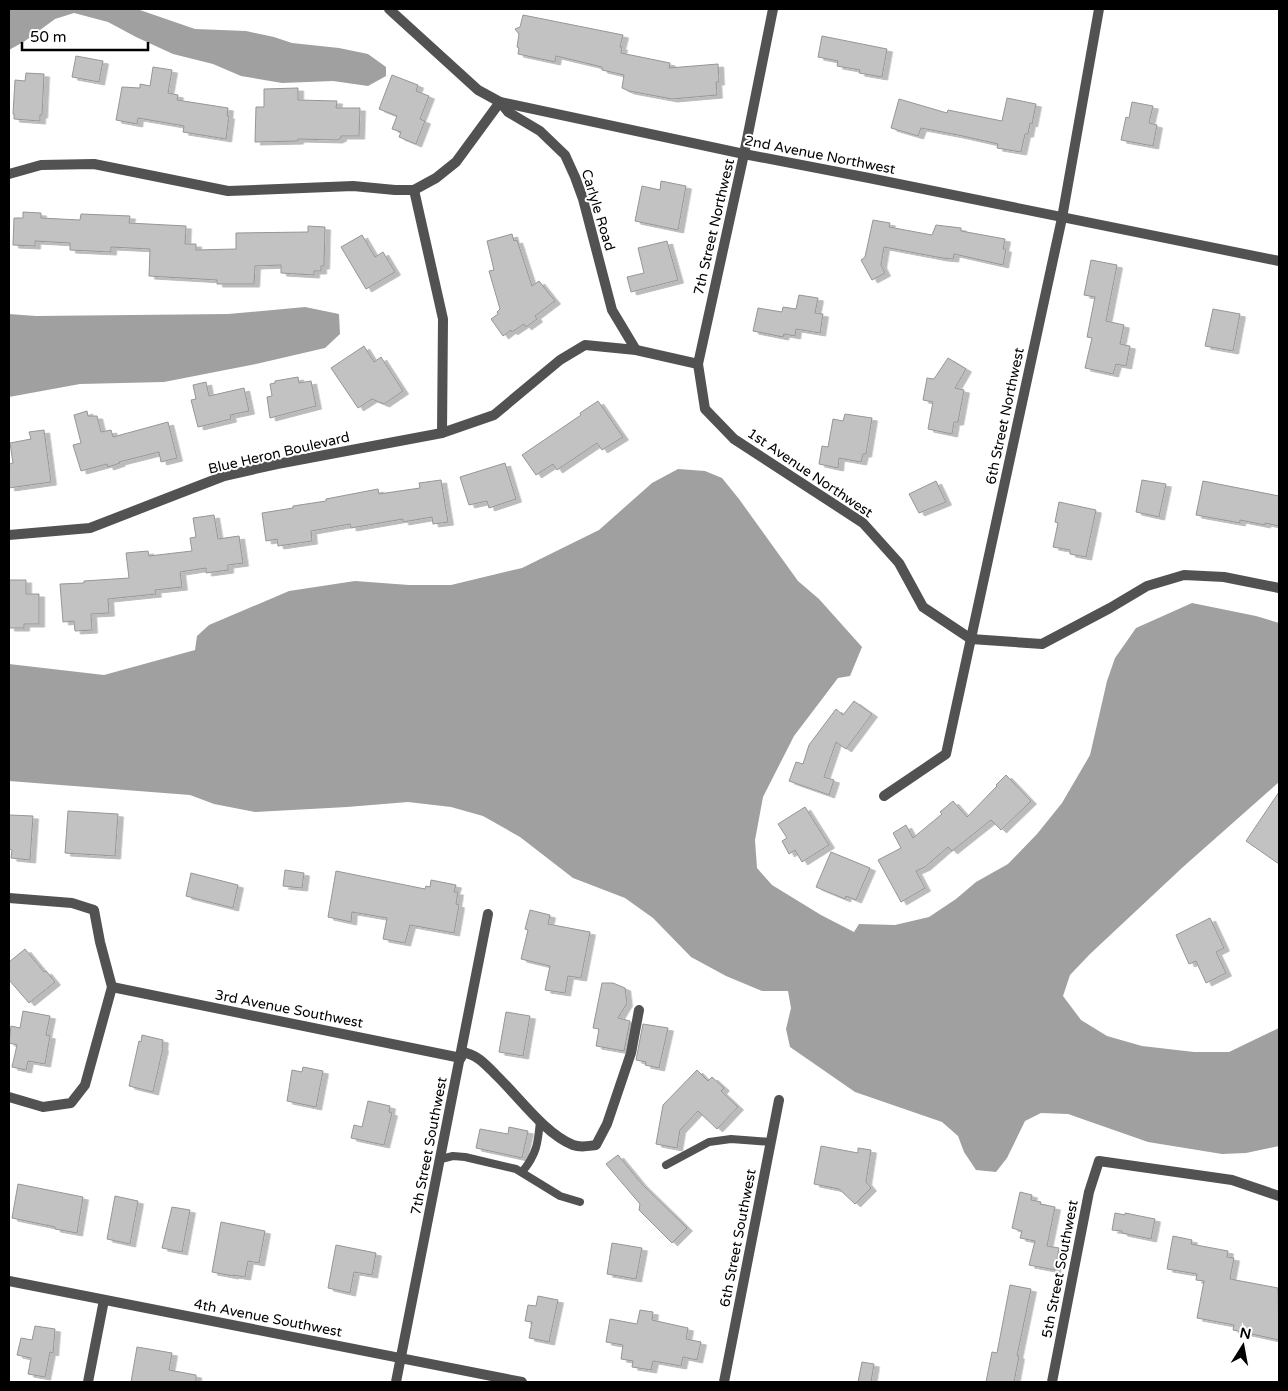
<svg xmlns="http://www.w3.org/2000/svg" width="1288" height="1391" font-family="'Varela Round',sans-serif">
  <style>
    .water { fill: #a0a0a0 }
    .building { fill: #c2c2c2; stroke: #969696; filter: url(#shadow) }
    .lines { fill: none; stroke-linecap: round; stroke-linejoin: round }
    .lane { stroke: #525252; stroke-width: 8 }
    .street { stroke: #525252; stroke-width: 10 }
    .labels { text-anchor: middle; dominant-baseline: central; stroke-width: 4; stroke-linejoin: round; paint-order: stroke }
    .street-label { font-size: 14px; fill: #000; stroke: #fff }
  </style>
  <defs>
    <filter id="shadow"><feDropShadow dx="5.5" dy="3" stdDeviation="0" flood-color="#0004"/></filter>
  </defs>
  <rect width="100%" height="100%" fill="#fff"/>
  <g class="water">
    <path d="M9 9H137L195 29 246 31 274 37 292 43 339 48 368 54 386 67V76L368 86 333 81 282 83 241 76 213 64 173 54 136 37 108 22 74 13 55 19 25 41 9 50Z"/>
    <path d="M305 307 339 314 340 334 325 348 256 364 164 382 80 384 9 397V314L36 316 228 314Z"/>
    <path d="M678 469 705 471 722 478 739 499 798 581 819 599 862 647 850 676 838 678 794 736 763 797 755 840 757 868 772 885 821 915 854 932 859 924 895 925 929 917 956 899 976 882 1008 864 1037 834 1062 803 1090 755 1107 681 1115 658 1136 628 1192 603 1256 616 1279 623V782L1183 867 1090 954 1070 975 1063 996 1081 1020 1107 1036 1142 1046 1194 1052H1229L1279 1028V1146L1246 1153 1222 1154 1148 1142 1068 1114 1041 1113 1025 1121 1007 1158 996 1172 976 1170 964 1152 958 1136 942 1122 855 1092 790 1047 786 1029 791 1008 788 991H762L726 976 691 957 653 918 625 898 573 878 520 837 483 816 451 807 408 802 347 807 255 812 214 804 190 795 9 781V664L104 675 195 650 197 636 209 625 289 591 355 581 409 585H451L522 568 599 530 652 483Z"/>
  </g>
  <g class="building">
    <path d="M523 15 623 35 620 47H622L621 53 670 63 669 68 718 64 719 82H716L717 95 672 99 629 91 622 88 624 75 602 70V67L556 56 555 62 518 54 519 48 517 47 519 34 515 29 520 27Z"/>
    <path d="M822 36 887 49 882 77 859 73 860 70 837 66 838 61 818 57Z"/>
    <path d="M76 56 103 61 99 82 72 77Z"/>
    <path d="M153 67 172 70 168 93 178 95 177 100 228 108 227 116H229L226 139 183 132 184 126 138 118 137 124 116 120 122 87 140 88V84L150 86Z"/>
    <path d="M26 73 44 74 42 115H40V121L14 119V114H13L15 80 25 81Z"/>
    <path d="M392 75 418 85 416 91 429 96 420 119 425 121 416 144 399 137 401 132 392 129 397 116 379 109Z"/>
    <path d="M298 88V100L337 101 336 108H360L359 136H341V138L337 140 298 139V141L255 142 256 107H264V89Z"/>
    <path d="M1007 98 1036 104 1032 124 1030 123 1028 134H1025L1021 152 997 148 998 144 958 135 921 128 918 136 891 128 899 99 947 113 948 110 1002 121Z"/>
    <path d="M1132 102 1153 106 1149 123 1157 125 1153 146 1121 140 1126 117 1129 118Z"/>
    <path d="M661 181 686 186 678 230 635 221 642 186 660 190Z"/>
    <path d="M23 212 41 213V218L80 220 81 214 130 216 129 223 186 226 185 244H196V250L236 249V233L308 232V226L325 227 324 266H321V271H314V275L281 273V265L255 266 254 284H217V280L149 276 150 249 111 247V252L70 250V243L35 241V246L13 245 14 218H23Z"/>
    <path d="M873 220 890 223 889 227 932 235 936 225 961 228V231L1005 239 1003 249H1006L1003 265 954 254 953 259 942 258 884 247 881 265 885 273 872 280 861 260 865 257Z"/>
    <path d="M512 234 514 241 517 240 532 286 539 281 555 301 535 316 537 319 526 327 524 324 512 332 511 330 503 336 491 319 498 314 497 312 500 309 489 271 494 270 487 241Z"/>
    <path d="M362 235 375 257 383 252 395 272 366 289 341 247Z"/>
    <path d="M667 241 678 280 631 292 627 277 644 273 638 248Z"/>
    <path d="M1091 260 1117 265 1106 321 1124 325 1120 344 1130 346 1126 366 1116 364 1113 374 1085 368 1092 338 1087 337 1095 297 1084 295Z"/>
    <path d="M799 295 818 298 815 313 823 314 820 333 796 329 795 336 784 334 783 337 753 331 758 308 782 312 783 307 796 309Z"/>
    <path d="M1213 309 1240 314 1233 351 1205 346Z"/>
    <path d="M364 346 374 362 381 357 403 391 384 404 372 399 358 408 331 368Z"/>
    <path d="M948 358 966 369 955 388 964 390 958 422H954L952 434 928 429 933 402 923 400 927 378 934 379Z"/>
    <path d="M298 377 299 383 311 381 316 406 270 418 267 397 272 396 270 384 275 383V381Z"/>
    <path d="M206 382 209 396 244 388 249 411 230 415 231 419 198 427 191 400 196 399 193 385Z"/>
    <path d="M598 401 623 437 602 450 597 443 557 470 553 464 536 475 522 455 581 415 580 413Z"/>
    <path d="M87 411 88 416H97L101 432 111 430 113 437 168 422 177 458 161 462 159 452 119 462 120 463 108 467 107 464 81 471 73 445 81 443 74 415Z"/>
    <path d="M845 414 872 418 866 454H863L861 462 839 458 838 468 819 464 822 446 828 447 833 419 843 421Z"/>
    <path d="M44 430 51 482 9 488V464L13 463 10 443 31 439 29 432Z"/>
    <path d="M505 463 516 499 489 508 487 501 469 505 460 477Z"/>
    <path d="M441 480 448 522 433 524 432 517 403 522V519L351 528 350 524 311 531 312 541 278 546 277 539 266 541 262 513 293 508V506L326 501V499L378 489 379 494 420 488 419 483Z"/>
    <path d="M1142 480 1166 484 1159 517 1136 512Z"/>
    <path d="M936 481 946 502 919 513 909 494Z"/>
    <path d="M1203 481 1279 496V526L1265 523V525L1240 520V523L1196 515Z"/>
    <path d="M1059 502 1096 510 1086 557 1070 554V550L1053 547 1058 523 1055 522Z"/>
    <path d="M214 515 218 539 239 536 243 563 228 565V570L206 573V568L180 572 182 587 155 590 156 594 108 599 109 613 91 614 92 630 75 631 74 621 63 622 60 584 84 583V581L129 578 126 553 148 551 149 556 192 551 190 538 196 537 193 518Z"/>
    <path d="M9 580H26V594H39V624H24V628H9Z"/>
    <path d="M854 701 872 714 846 749 836 742 824 777 834 780 829 795 789 781 796 762 803 764 809 745 836 709 843 715Z"/>
    <path d="M1006 775 1031 801 1001 830 991 820 952 851 948 847 925 867 916 871 925 888 901 902 878 860 901 848 893 833 906 825 913 838 942 814 940 812 953 801 967 817 997 786 996 785Z"/>
    <path d="M1279 792V864L1246 841Z"/>
    <path d="M805 807 829 845 802 862 795 850 789 854 782 841 787 838 778 824Z"/>
    <path d="M68 811 118 814 115 856 65 853Z"/>
    <path d="M9 815 33 816 30 860 11 858 12 850 9 849Z"/>
    <path d="M831 852 870 868 856 900 846 896 845 899 816 887Z"/>
    <path d="M285 870 304 873 302 888 283 886Z"/>
    <path d="M336 871 425 889 426 886 430 887 431 880 456 885 454 892H458L456 904 459 905 454 933 410 925 405 943 383 939 387 918 352 912 351 922 328 917Z"/>
    <path d="M191 873 238 885 233 908 186 896Z"/>
    <path d="M530 910 550 915 548 924 590 932 581 978 568 976 565 993 545 990 550 966 521 959 528 930 525 929Z"/>
    <path d="M1210 918 1224 948 1216 952 1226 973 1206 983 1196 961 1189 964 1176 935Z"/>
    <path d="M25 949 44 972 46 971 55 982 29 1003 9 980V962Z"/>
    <path d="M602 983H613L625 988 627 1003 618 1018 630 1021 624 1051 596 1046 599 1029 593 1028Z"/>
    <path d="M23 1011 50 1016 46 1035 50 1036 45 1064 28 1061 26 1070 12 1067 17 1045 9 1043 11 1026 20 1028Z"/>
    <path d="M506 1012 530 1016 523 1056 499 1052Z"/>
    <path d="M643 1024 668 1028 659 1068 645 1065 646 1062 636 1060Z"/>
    <path d="M142 1035 163 1040 162 1047 163 1048 153 1092 129 1086 139 1041 141 1042Z"/>
    <path d="M303 1067 323 1071 316 1107 287 1101 292 1070 302 1072Z"/>
    <path d="M697 1070 708 1081 712 1077 724 1088 721 1091 738 1107 717 1129 698 1111 680 1130 677 1148 656 1144 663 1105Z"/>
    <path d="M368 1101 390 1106 389 1112 392 1113 384 1145 351 1138 354 1125 362 1127Z"/>
    <path d="M509 1127 528 1131 522 1158 476 1148 480 1129 508 1134Z"/>
    <path d="M821 1146 858 1153V1148L871 1150 866 1182 871 1188 855 1204 839 1189 814 1184Z"/>
    <path d="M618 1155 641 1183 687 1228 672 1243 639 1210 640 1204 606 1164Z"/>
    <path d="M18 1184 83 1197 77 1233 55 1229V1227L12 1218Z"/>
    <path d="M1020 1192 1032 1195 1031 1200 1041 1202 1040 1204 1055 1207 1047 1246 1059 1248 1055 1270 1029 1265 1035 1241 1020 1238 1022 1231 1012 1228Z"/>
    <path d="M115 1196 138 1201 130 1244 107 1239Z"/>
    <path d="M172 1207 190 1210 182 1252 162 1248Z"/>
    <path d="M1115 1213 1125 1215V1213L1155 1219 1151 1239 1122 1233V1231L1112 1230Z"/>
    <path d="M221 1222 265 1231 259 1263 248 1261 245 1277 233 1275V1276L212 1272Z"/>
    <path d="M1173 1236 1192 1240 1191 1244 1228 1251 1227 1257 1234 1258 1230 1279 1278 1288 1279 1340 1233 1330 1234 1325 1197 1318 1204 1281 1196 1280 1197 1274 1167 1269Z"/>
    <path d="M612 1243 642 1248 636 1279 607 1274Z"/>
    <path d="M336 1245 376 1253 372 1275 354 1272 350 1293 328 1288Z"/>
    <path d="M1010 1285 1031 1289 1017 1356H1019L1014 1382H986L992 1352 997 1353Z"/>
    <path d="M538 1296 558 1300 549 1342 529 1338 532 1322 525 1321 528 1305 536 1306Z"/>
    <path d="M640 1310 653 1312 652 1320 688 1328 686 1339 701 1342 697 1360 683 1357 681 1366 653 1361 651 1370 632 1367 633 1361 621 1359 623 1345 606 1342 610 1319 637 1324Z"/>
    <path d="M35 1326 55 1329 53 1353 50 1352 45 1377 28 1374 31 1358 17 1355 21 1338 32 1340Z"/>
    <path d="M137 1347 172 1353 169 1370 196 1375V1382H131Z"/>
    <path d="M862 1362 874 1364 871 1382H858Z"/>
  </g>
  <g class="lines">
    <g class="lane">
      <path d="M441 1159 453 1156 465 1157 516 1169 560 1196 580 1202"/>
      <path d="M666 1165 709 1142 731 1139 771 1142"/>
      <path d="M522 1172C537 1154 538 1143 540 1121"/>
    </g>
    <g class="street">
      <path d="M389 9 478 90 500 102 744 154 869 178 1279 261"/>
      <path d="M773 9 744 154 698 364 705 409 734 439 863 523 899 563 923 607 971 639 1042 644 1110 608 1147 586 1184 575 1224 577 1279 588"/>
      <path d="M9 174 41 165 94 164 228 191 353 186 395 190H414L436 178 456 162 500 102 508 112 540 131 565 155 575 177 583 199 612 310 636 350"/>
      <path d="M414 190 443 319 442 433"/>
      <path d="M9 535 90 528 224 476 277 464 442 433 494 415 560 360 585 345 636 350 698 364"/>
      <path d="M884 796 946 754 1062 218 1099 9"/>
      <path d="M9 898 72 903 94 910 100 942 112 987"/>
      <path d="M112 987 461 1058"/>
      <path d="M462 1052C478 1055 485 1064 496 1075 518 1096 545 1134 573 1145 581 1148 588 1146 596 1145L607 1124 631 1053 639 1010"/>
      <path d="M9 1097 43 1107 71 1103 85 1085 112 987"/>
      <path d="M9 1281 522 1382"/>
      <path d="M88 1382 104 1300"/>
      <path d="M396 1382 488 914"/>
      <path d="M724 1382 779 1100"/>
      <path d="M1052 1382 1089 1192 1099 1161 1232 1180 1279 1196"/>
    </g>
  </g>
  <g class="labels">
    <g class="street-label">
      <text transform="translate(820 155) rotate(11)">2nd Avenue Northwest</text>
      <text transform="translate(598 210) rotate(73)">Carlyle Road</text>
      <text transform="translate(714 227) rotate(-77)">7th Street Northwest</text>
      <text transform="translate(1005 416) rotate(-78)">6th Street Northwest</text>
      <text transform="translate(279 453) rotate(-13)">Blue Heron Boulevard</text>
      <text transform="translate(810 473) rotate(34)">1st Avenue Northwest</text>
      <text transform="translate(289 1009) rotate(11)">3rd Avenue Southwest</text>
      <text transform="translate(429 1146) rotate(-79)">7th Street Southwest</text>
      <text transform="translate(738 1238) rotate(-79)">6th Street Southwest</text>
      <text transform="translate(1060 1269) rotate(-79)">5th Street Southwest</text>
      <text transform="translate(268 1318) rotate(11)">4th Avenue Southwest</text>
    </g>
  </g>
  <rect width="1288" height="1391" fill="none" stroke="#000000" stroke-width="20"/>
  <g transform="translate(1243 1346) rotate(11)" stroke="#ffffff" stroke-width="4" paint-order="stroke">
  <path d="M0-4L9 19L0 12L-9 19Z" fill="#000000"/>
  <text y="-8" font-size="14" font-weight="bold" text-anchor="middle" fill="#000000">N</text>
  </g>
  <path d="M22 42v8h126v-8" fill="none" stroke="#000000" stroke-width="2.5"/>
  <text x="30" y="42" font-size="15" fill="#000000" stroke="#ffffff" stroke-width="4" paint-order="stroke">50 m</text>
</svg>
